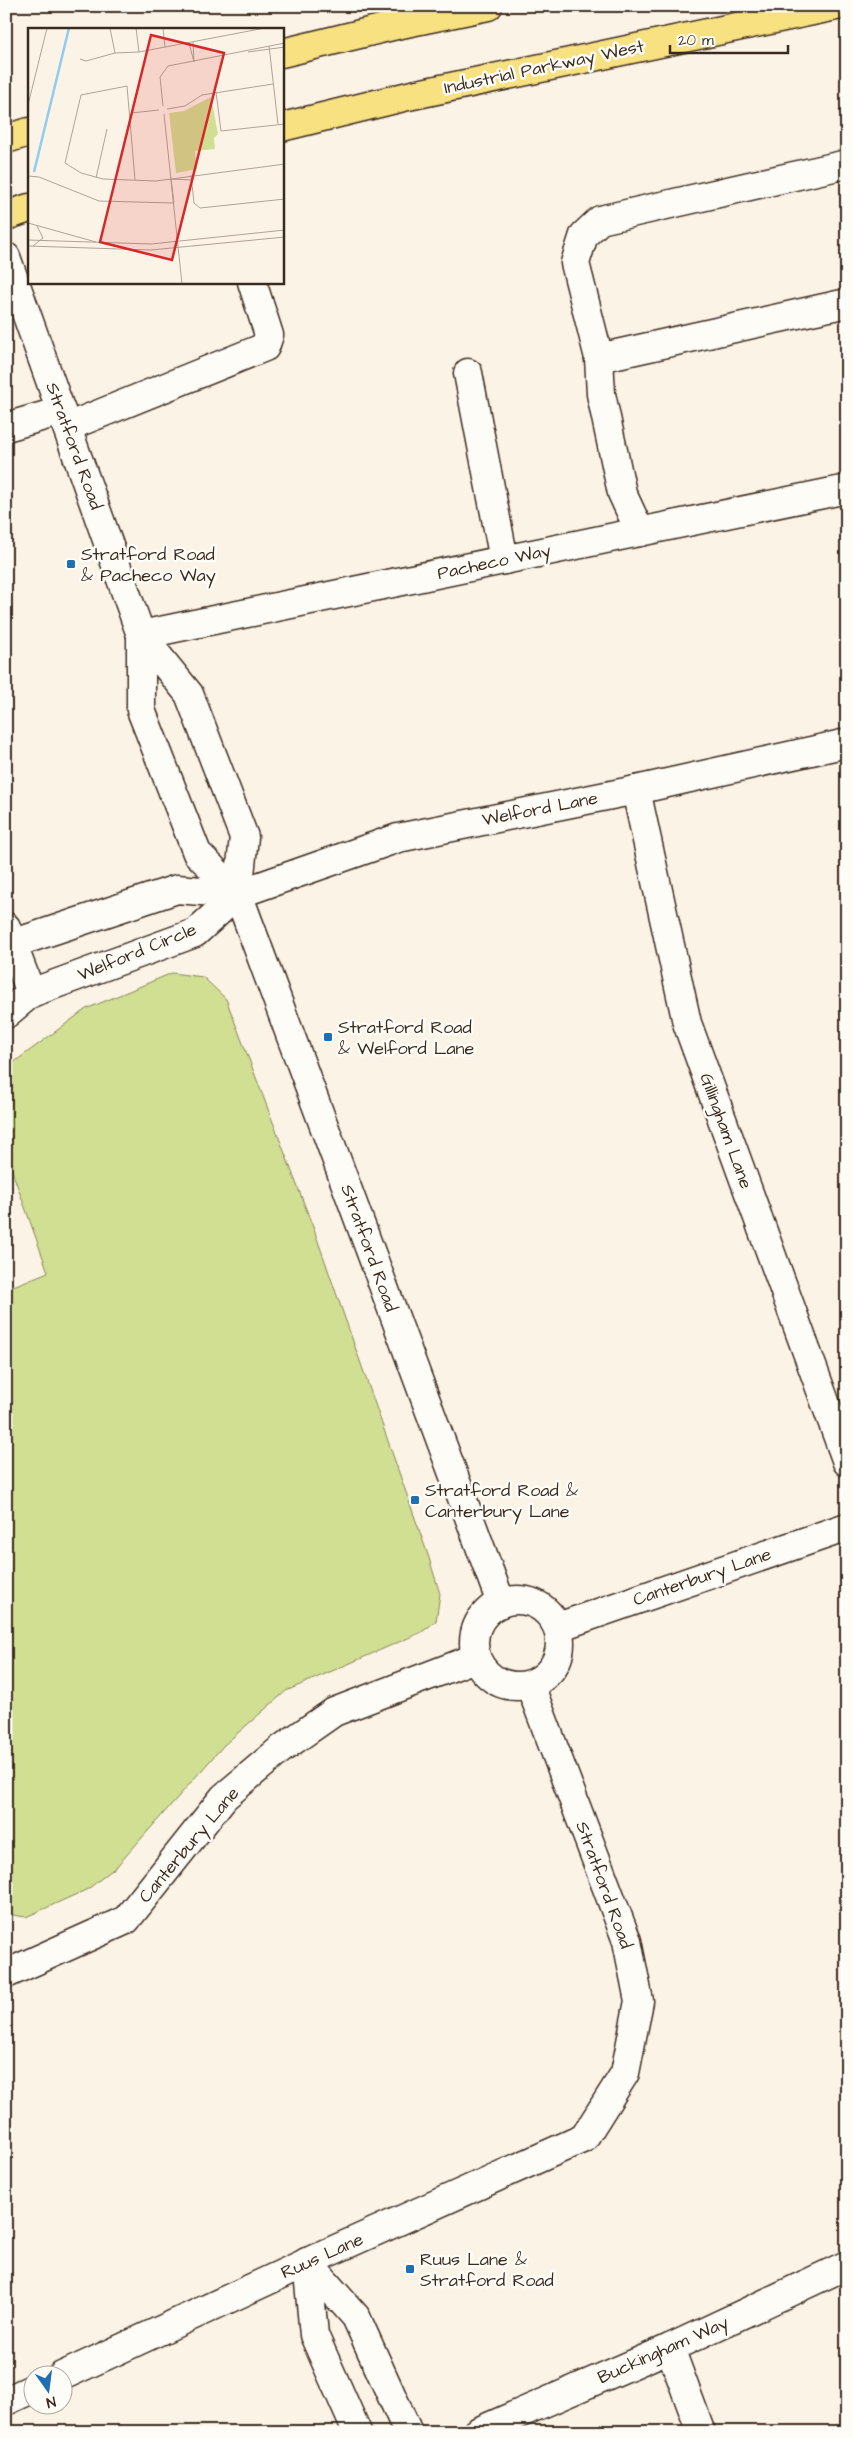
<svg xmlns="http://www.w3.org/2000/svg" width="853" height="2438" font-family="'Architects Daughter',sans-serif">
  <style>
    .green { fill: #d0df92; stroke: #868458 }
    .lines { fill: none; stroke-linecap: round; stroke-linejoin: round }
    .minor-casing { stroke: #3b2a1e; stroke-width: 31 }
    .major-casing { stroke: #3b2a1e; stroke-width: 31 }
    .minor { stroke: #fdfcf7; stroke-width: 28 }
    .major { stroke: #f8e181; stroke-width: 28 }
    .poi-dot { fill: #1f6fb2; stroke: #fdfcf7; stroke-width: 2 }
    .labels { text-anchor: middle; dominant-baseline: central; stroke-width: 5; stroke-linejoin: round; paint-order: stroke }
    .street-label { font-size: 18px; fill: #3b2a1e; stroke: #fdfcf7 }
    .poi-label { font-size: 18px; fill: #3b2a1e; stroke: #fdfcf7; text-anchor: start }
    .inset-river { fill: none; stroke: #8fccef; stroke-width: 2.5 }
    .inset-road { fill: none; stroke: #afa397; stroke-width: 1 }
    .view { fill: #d62828; fill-opacity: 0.15; stroke: #d62828; stroke-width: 2.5 }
    .inset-edge { fill: none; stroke: #3b2a1e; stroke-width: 2.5 }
  </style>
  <rect width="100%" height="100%" fill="#fcf3e7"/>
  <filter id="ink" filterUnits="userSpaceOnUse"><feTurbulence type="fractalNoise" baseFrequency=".02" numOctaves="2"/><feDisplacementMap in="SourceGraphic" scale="10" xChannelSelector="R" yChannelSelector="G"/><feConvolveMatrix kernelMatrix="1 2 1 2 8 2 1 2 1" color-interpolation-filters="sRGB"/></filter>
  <g filter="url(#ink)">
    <path class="green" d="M172 973 203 977 226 999 313 1227 429 1558 440 1594 436 1621 422 1632 286 1691 224 1745 117 1866 88 1889 26 1917 6 1914V1289L48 1272 6 1154V1068L86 1009Z"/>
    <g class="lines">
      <g class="minor-casing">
        <g id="minor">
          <path d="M847 164 600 220 584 235 575 263 599 358 847 303"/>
          <path d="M6 257 141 635V710L197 853 238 894 501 1603"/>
          <path d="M599 358 601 394 622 493 640 532"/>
          <path d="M468 373 504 560"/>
          <path d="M6 427 61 411"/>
          <path d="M67 427 265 347 269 335 252 282"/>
          <path d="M141 635 847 489"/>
          <path d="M141 635 189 694 244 837 238 894"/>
          <path d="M636 790 687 1023 847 1462"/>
          <path d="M6 927 31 993"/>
          <path d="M12 944 177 889 238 894 398 838 636 790 847 743"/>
          <path d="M6 1014 31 993 195 933 238 894"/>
          <circle cx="517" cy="1643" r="43"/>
          <path d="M558 1627 847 1527"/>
          <path d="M6 1974 126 1920 224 1797 281 1749 334 1712 475 1658"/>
          <path d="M307 2262 356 2317 408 2432"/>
          <path d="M307 2262 314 2335 357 2432"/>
          <path d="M670 2348 701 2432"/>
          <path d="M62 2376 325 2254 584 2138 625 2073 639 2001 627 1941 530 1685"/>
          <path d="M6 2401 32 2389"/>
          <path d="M477 2432 670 2348 847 2265"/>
        </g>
      </g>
      <g class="major-casing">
        <g id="major">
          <path d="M282 53 401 24 488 6"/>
          <path d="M282 127 408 96 836 6"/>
          <path d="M6 139 29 132"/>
          <path d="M6 216 29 208"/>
        </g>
      </g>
      <use href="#minor" class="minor"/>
      <use href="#major" class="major"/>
    </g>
  </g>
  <g class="poi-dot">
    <rect x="66" y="559" width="10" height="10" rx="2.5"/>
    <rect x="323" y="1032" width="10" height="10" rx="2.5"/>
    <rect x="410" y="1495" width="10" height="10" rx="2.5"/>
    <rect x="405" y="2264" width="10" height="10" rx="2.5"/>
  </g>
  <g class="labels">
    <g class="street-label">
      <text transform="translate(544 67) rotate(-12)">Industrial Parkway West</text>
      <text transform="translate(74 446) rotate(70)">Stratford Road</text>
      <text transform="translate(494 562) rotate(-12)">Pacheco Way</text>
      <text transform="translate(540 809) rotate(-11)">Welford Lane</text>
      <text transform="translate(137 952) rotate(-22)">Welford Circle</text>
      <text transform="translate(726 1131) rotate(70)">Gillingham Lane</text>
      <text transform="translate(369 1248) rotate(70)">Stratford Road</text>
      <text transform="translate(702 1577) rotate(-19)">Canterbury Lane</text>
      <text transform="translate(189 1845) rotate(-50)">Canterbury Lane</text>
      <text transform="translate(604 1885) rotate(70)">Stratford Road</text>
      <text transform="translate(322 2256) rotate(-24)">Ruus Lane</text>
      <text transform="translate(663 2350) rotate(-24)">Buckingham Way</text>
    </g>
    <g class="poi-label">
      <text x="81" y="554">Stratford Road<tspan x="81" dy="21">&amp; Pacheco Way</tspan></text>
      <text x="338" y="1027">Stratford Road<tspan x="338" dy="21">&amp; Welford Lane</tspan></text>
      <text x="425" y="1490">Stratford Road &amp;<tspan x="425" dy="21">Canterbury Lane</tspan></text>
      <text x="420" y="2259">Ruus Lane &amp;<tspan x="420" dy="21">Stratford Road</tspan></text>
    </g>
  </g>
  <g transform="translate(28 28)">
    <rect width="256" height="256" fill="#fcf3e7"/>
    <path d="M183 69 190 106 186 110 187 121 167 123 169 141 148 145 141 85 156 83Z" fill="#d0df92"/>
    <path class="inset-river" d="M6 144 41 0"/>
    <path class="inset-road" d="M82 0 87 25M108 0 111 24M135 0 137 19M165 14 166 34M161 15 166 34M241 18 250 96M220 24 257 19M52 31 58 33 87 25 111 24 237 0M188 64 193 103 257 96M0 77 19 0M135 78 132 49 140 38 257 15M139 81 157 78 174 67 245 56M103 85 131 82M136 86 154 256M163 147 166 175 172 180 257 171M0 148 11 149 71 173 146 175M68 150 79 101M143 151 146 175M143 151 163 152M107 152 99 58 53 67 37 135 53 145 75 151 128 153 257 136M0 195 68 214M0 212 123 216 257 202M0 218 123 222 257 209M5 218 15 210 9 198"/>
    <path class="view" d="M123 7 196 25 144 232 72 214Z"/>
    <rect width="256" height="256" class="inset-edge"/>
  </g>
  <rect width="853" height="2438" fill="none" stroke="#fdfcf7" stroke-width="25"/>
  <rect x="12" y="12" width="828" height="2413" fill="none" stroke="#3b2a1e" stroke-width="2" filter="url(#ink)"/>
  <g transform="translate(48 2390) rotate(166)"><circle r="24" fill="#fdfcf7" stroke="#afa8a0"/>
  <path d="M0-4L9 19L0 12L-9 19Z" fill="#1f6fb2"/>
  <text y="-8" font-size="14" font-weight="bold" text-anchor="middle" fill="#3b2a1e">N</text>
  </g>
  <path d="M670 45v8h118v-8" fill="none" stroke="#3b2a1e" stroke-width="2.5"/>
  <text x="678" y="45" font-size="15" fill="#3b2a1e" stroke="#fdfcf7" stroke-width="4" paint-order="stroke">20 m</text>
</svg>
